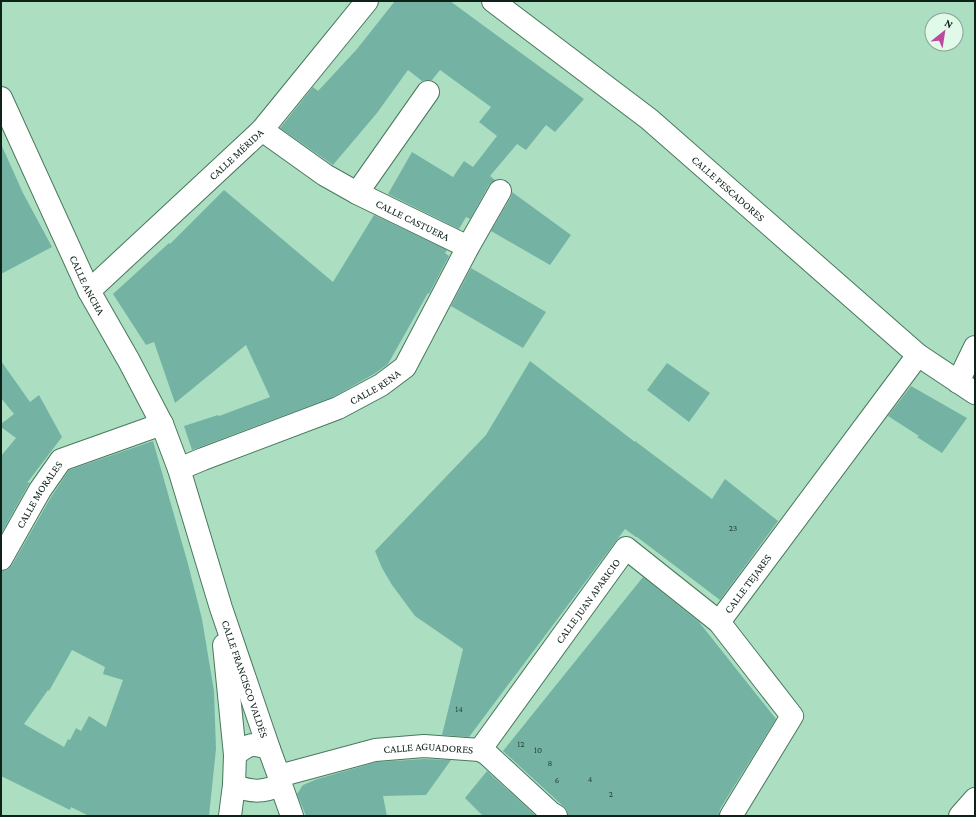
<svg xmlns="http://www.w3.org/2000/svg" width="976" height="817" font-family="'Crimson Pro',serif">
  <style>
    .building { fill: #74b3a4; fill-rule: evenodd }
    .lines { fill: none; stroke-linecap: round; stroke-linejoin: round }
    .street-casing { stroke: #48785d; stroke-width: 24 }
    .street { stroke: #fff; stroke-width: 22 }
    .labels { text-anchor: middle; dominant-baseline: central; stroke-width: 3; stroke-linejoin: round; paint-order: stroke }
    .number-label { font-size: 9px; fill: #28463a }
    .street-label { font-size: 11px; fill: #0e2217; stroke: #e0f9e9 }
  </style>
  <rect width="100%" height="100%" fill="#acdfc1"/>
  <g class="building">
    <path d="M395 1H450L584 99 555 132 546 125 526 150 517 144 490 176 495 180 489 185 470 219 466 217 459 229 388 194 412 152 453 177 464 161 473 167 497 136 479 122 491 107 440 70 432 80H429L422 81 408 70 377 113 333 165 280 128 313 87 318 91 357 49Z"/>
    <path d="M1 144 23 193 52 247 1 274Z"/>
    <path d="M224 190 333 282 374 215 447 250 445 253 449 256 429 294 428 293 388 364 374 374 333 397 192 450 184 426 218 415 219 416 270 397 246 345 175 403 154 342 146 345 113 294 169 243 170 244Z"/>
    <path d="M512 192 571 235 550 265 491 231 511 197Z"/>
    <path d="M471 268 546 312 523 348 451 306Z"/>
    <path d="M1 361 30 402 39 395 62 437 27 483 30 482 1 534V456L16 438 1 427V424L14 414 1 398Z"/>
    <path d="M530 361 635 442V441L712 499 725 479 778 521 720 600 637 537H636L625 529 469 737 442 735 463 649 415 616 392 585 382 568 375 551 486 435Z"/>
    <path d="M667 363 710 393 689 422 647 390Z"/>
    <path d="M911 386 967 418 942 453 917 437 919 436 888 416Z"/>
    <path d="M153 441 188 564 202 619 214 691 216 749 209 816H89L71 807 70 810 1 776V571L7 570 12 565 51 497 69 470ZM72 650 105 667 103 674 123 680 106 727 89 716 81 731 76 728 70 740 68 739 64 747 24 724 48 690 49 691Z"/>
    <path d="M643 577 699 622 776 719 720 809 719 816H568L567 810 563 806 503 751Z"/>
    <path d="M424 759 451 760 426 795 383 796 387 816H306L297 794 303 785 317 779 377 762Z"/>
    <path d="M487 771 536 816H483L465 798Z"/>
  </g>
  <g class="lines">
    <g class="street-casing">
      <g id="street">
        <path id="s1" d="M493 1 649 119 918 355 975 393"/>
        <path id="s2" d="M1 98 89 291 129 361 162 424 179 469 221 608 269 749"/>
        <path id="s3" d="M262 130 325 175 357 193 468 247"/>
        <path d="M357 193 428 92"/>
        <path id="s4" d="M89 291 262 130 367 1"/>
        <path d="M958 382 975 347"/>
        <path id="s5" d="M179 469 203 459 338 408 381 385 405 367 468 247 500 191"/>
        <path id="s6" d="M1 559 40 490 61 460 162 424"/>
        <path id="s7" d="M719 622 918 355"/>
        <path d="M224 645 235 755 234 785C252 793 263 792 281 785L279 776 269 749C253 742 248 744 235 755"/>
        <path id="s8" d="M480 750 626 548 719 622 792 716 731 816"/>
        <path id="s9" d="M279 776 375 750 424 746 480 750 487 754 551 813 556 816"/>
        <path d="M281 785 292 816"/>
        <path d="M230 816 234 785"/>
        <path d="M960 816 975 799"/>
      </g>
    </g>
    <use href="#street" class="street"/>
  </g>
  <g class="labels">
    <g class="number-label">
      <text x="733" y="528">23</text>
      <text x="459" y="709">14</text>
      <text x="521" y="744">12</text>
      <text x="538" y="750">10</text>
      <text x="550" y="763">8</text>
      <text x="590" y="779">4</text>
      <text x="557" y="780">6</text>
      <text x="611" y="794">2</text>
    </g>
    <g class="street-label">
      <text stroke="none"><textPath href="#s4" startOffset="201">CALLE MÉRIDA</textPath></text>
      <text stroke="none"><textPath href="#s1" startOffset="301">CALLE PESCADORES</textPath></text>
      <text stroke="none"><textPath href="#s3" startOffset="176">CALLE CASTUERA</textPath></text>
      <text stroke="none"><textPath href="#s2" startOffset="206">CALLE ANCHA</textPath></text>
      <text stroke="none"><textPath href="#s5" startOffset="213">CALLE RENA</textPath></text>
      <text stroke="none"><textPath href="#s6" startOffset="75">CALLE MORALES</textPath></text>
      <text stroke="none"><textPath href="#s7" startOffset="48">CALLE TEJARES</textPath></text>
      <text stroke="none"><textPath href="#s8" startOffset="184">CALLE JUAN APARICIO</textPath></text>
      <text stroke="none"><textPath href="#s2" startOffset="632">CALLE FRANCISCO VALDÉS</textPath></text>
      <text stroke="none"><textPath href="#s9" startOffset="153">CALLE AGUADORES</textPath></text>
    </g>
  </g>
  <rect width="976" height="817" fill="none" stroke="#0e2217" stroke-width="4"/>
  <g transform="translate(944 32) rotate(30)"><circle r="19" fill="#e0f9e9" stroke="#8ca395"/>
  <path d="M0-3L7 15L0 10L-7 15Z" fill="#bd48a0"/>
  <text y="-6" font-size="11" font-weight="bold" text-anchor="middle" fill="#0e2217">N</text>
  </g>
</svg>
